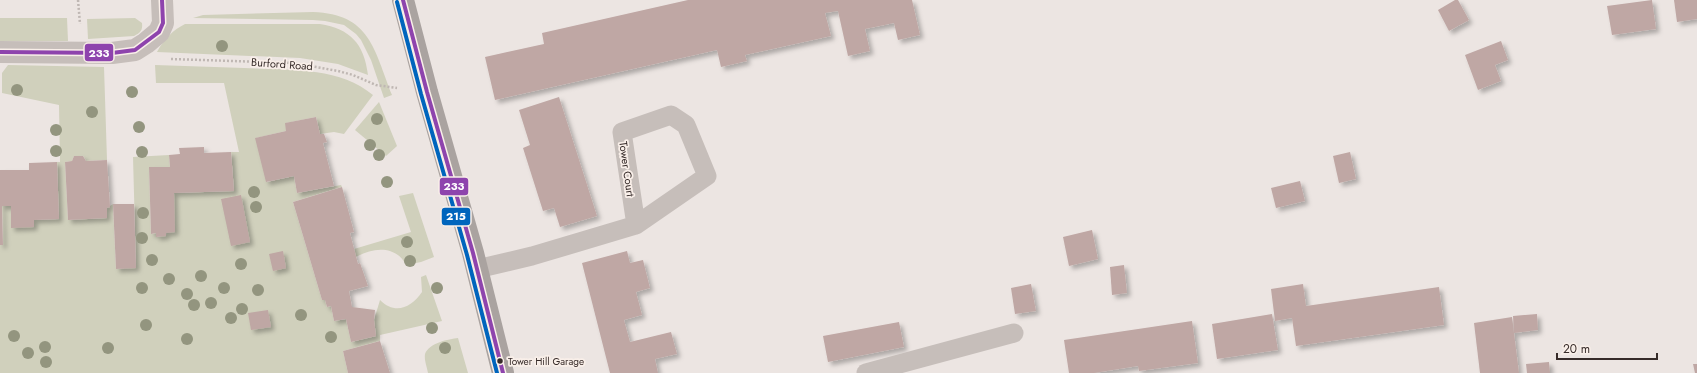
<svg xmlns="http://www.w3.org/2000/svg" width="1697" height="373" font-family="Jost,sans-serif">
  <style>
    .green { fill: #d0d0bc }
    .building { fill: #bfa7a4; filter: url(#shadow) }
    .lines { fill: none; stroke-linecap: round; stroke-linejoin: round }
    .path { stroke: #bfb7b3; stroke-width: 2.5; stroke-dasharray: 2 2; stroke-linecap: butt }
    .lane { stroke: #c6beba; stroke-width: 19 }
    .street { stroke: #c6beba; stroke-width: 22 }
    .primary { stroke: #aaa3a0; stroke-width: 22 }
    .bus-1-casing { stroke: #f9efe9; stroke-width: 7 }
    .bus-2-casing { stroke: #f9efe9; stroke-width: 7 }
    .bus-1 { stroke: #8e44ad; stroke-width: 4 }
    .bus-2 { stroke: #0065bd; stroke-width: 4 }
    .tree { fill: #93957f }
    .bus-dot { fill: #362b29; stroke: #f9efe9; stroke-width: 1.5 }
    .labels { text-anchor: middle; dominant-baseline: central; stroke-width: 3.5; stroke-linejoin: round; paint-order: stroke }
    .bus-label { font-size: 10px; fill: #362b29; stroke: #f9efe9; text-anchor: start }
    .street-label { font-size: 11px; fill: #362b29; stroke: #f9efe9 }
    .line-badge { stroke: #f9efe9; stroke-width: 1.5 }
    .badge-label { font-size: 11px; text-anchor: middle; font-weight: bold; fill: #fff }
  </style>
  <defs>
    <filter id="shadow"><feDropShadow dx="3.5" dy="3.5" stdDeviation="2" flood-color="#0004"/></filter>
  </defs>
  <rect width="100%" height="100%" fill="#ece5e2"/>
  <g class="green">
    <path d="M313 12C370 14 374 49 392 95L384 98 371 60 361 40 356 34 344 25 325 21 313 20 193 18 203 15Z"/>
    <path d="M0 18H67L68 41H0Z"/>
    <path d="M135 18 142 23C143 30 140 33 134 36L88 39 87 19Z"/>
    <path d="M185 24H320C350 29 364 43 368 75L338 64 300 58 157 52C164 39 173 30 185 24Z"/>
    <path d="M8 65 104 67 107 160 86 161 83 156H74L72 161 65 162 68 220 107 218V208L113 204 116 269 136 267 133 157 169 155 170 167 149 168 151 234 156 233 157 237 166 235 174 193 234 191 231 152H239L224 83H156L155 65C185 66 214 67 244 68 286 70 339 66 373 95L344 134 334 132 320 134 316 117 286 123V131L256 138 267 182 294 176 297 193 341 185 342 187 293 202 322 300H325L327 307 331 306 334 321 346 319 351 342 376 336 374 320 380 300C395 315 411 308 422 292L421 277 426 275 442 321 380 335V341L343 351 348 373H0V245H3L2 206H11V227H34V220L59 219 57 162H60L59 105 2 93V73Z"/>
    <path d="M379 102 397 146 386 156 355 130Z"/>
    <path d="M413 193 434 257 421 262 406 265C396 245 373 247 356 257L354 249 411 232 399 196Z"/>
    <path d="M458 338 468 373H428C427 367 424 360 425 354 429 343 449 339 458 338Z"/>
  </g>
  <g class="building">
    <path d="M688 0H912L920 35 898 40 894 23 865 29 870 51 848 56 838 11 825 13 831 36 745 55 747 61 721 67 717 50 495 100 485 57 544 44 542 33Z"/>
    <path d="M1455 0H1458L1469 20 1449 31 1438 10Z"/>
    <path d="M1652 0 1656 29 1612 35 1607 6Z"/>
    <path d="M1674 0H1697V19L1677 22Z"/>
    <path d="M1501 41 1508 60 1495 65 1501 81 1478 90 1465 55Z"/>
    <path d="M559 97 597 216 560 227 554 208 543 211 523 148 530 145 519 110Z"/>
    <path d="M316 117 320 134H324L327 142 323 143 334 186 297 193 294 176 266 182 255 138 286 131 285 123Z"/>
    <path d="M204 147V153L231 152 234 191 174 193 175 232 166 233V236L156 237V233L151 234 149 167H170L169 155 180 154 179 148Z"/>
    <path d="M1350 152 1356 179 1339 183 1333 156Z"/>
    <path d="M74 156H83L86 161 107 160 110 207 107 208V218L68 220 65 162 72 161Z"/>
    <path d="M57 162 59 219 34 220V227L11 228V206H2L3 245H0V170H29V163Z"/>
    <path d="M1300 181 1305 201 1276 208 1271 188Z"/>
    <path d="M342 187 354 232 350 233 358 264 360 263 368 286 349 291 352 307 375 310 374 320 376 336 351 342 346 319 334 321 331 306 327 307 325 300H322L293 202Z"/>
    <path d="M241 195 250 242 231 246 221 199Z"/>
    <path d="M113 204H134L136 268 116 269Z"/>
    <path d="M1092 230 1098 259 1069 266 1063 237Z"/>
    <path d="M283 251 286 268 273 271 269 254Z"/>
    <path d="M627 251 630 263 643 260 650 288 636 292 642 315 624 320 630 342 671 332 677 354 655 359 658 373H610L582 263Z"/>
    <path d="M1124 265 1127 293 1112 295 1110 267Z"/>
    <path d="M1031 284 1036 311 1015 314 1011 288Z"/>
    <path d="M1303 284 1306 306 1439 287 1444 325 1296 346 1292 318 1275 321 1271 289Z"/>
    <path d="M268 310 271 327 251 330 248 313Z"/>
    <path d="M1272 314 1278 350 1217 359 1212 324Z"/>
    <path d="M1537 314 1538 330 1514 333 1513 316Z"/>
    <path d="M1512 317 1519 373H1480L1474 323Z"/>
    <path d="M1192 321 1198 363 1139 371 1138 366 1094 373H1069L1064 340Z"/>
    <path d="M899 322 904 347 828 362 823 336Z"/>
    <path d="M380 341 390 373H348L343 351Z"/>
    <path d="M1549 362 1550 373H1527L1526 364Z"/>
    <path d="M1693 364H1697V373H1695Z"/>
  </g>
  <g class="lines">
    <g class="path">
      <path d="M78 0 80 24"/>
      <path d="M171 59 294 63 338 71 353 75 376 85 397 88"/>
    </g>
    <g class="lane">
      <path d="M477 269 532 256 636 225 707 176 686 125 671 115 622 132 636 225"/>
      <path d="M866 373 1014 333"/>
    </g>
    <path class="street" d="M0 52 112 53 135 50 146 43 159 32 163 23 162 0"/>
    <path class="primary" d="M403 0 427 92 473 253 503 373"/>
    <g class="bus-1-casing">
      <g id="bus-1">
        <path d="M403 0 427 92 473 253 503 373"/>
        <path d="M0 52 112 53 135 50 159 32 163 23 162 0"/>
      </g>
    </g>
    <g class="bus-2-casing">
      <path id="bus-2" d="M397 2 421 94 467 255 497 373"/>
    </g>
    <use href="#bus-1" class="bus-1"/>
    <use href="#bus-2" class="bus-2"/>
  </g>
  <g class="tree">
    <circle cx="222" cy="46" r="6"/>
    <circle cx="17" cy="90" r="6"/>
    <circle cx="132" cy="92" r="6"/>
    <circle cx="92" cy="112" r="6"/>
    <circle cx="377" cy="119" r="6"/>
    <circle cx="139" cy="127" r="6"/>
    <circle cx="56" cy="130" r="6"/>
    <circle cx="370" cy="145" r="6"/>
    <circle cx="56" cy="151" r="6"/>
    <circle cx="142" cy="152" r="6"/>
    <circle cx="379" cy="155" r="6"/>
    <circle cx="387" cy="182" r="6"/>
    <circle cx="254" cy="192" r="6"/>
    <circle cx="256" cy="207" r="6"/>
    <circle cx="143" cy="213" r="6"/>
    <circle cx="142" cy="238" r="6"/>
    <circle cx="407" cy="242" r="6"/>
    <circle cx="152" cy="260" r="6"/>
    <circle cx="410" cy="261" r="6"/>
    <circle cx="241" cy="264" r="6"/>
    <circle cx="201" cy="276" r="6"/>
    <circle cx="169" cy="279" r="6"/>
    <circle cx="142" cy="288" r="6"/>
    <circle cx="224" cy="288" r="6"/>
    <circle cx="437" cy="288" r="6"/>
    <circle cx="258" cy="290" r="6"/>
    <circle cx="187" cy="294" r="6"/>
    <circle cx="211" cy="303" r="6"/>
    <circle cx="194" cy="305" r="6"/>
    <circle cx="242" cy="309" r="6"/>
    <circle cx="301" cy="315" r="6"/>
    <circle cx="231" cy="318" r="6"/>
    <circle cx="146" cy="325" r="6"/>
    <circle cx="432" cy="328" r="6"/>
    <circle cx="14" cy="336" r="6"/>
    <circle cx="331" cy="337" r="6"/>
    <circle cx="187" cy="339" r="6"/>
    <circle cx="45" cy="347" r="6"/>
    <circle cx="108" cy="348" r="6"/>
    <circle cx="445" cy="348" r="6"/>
    <circle cx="28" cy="353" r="6"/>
    <circle cx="46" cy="362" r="6"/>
  </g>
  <circle class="bus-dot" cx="500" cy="361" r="3.5"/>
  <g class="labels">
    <g class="bus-label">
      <text x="508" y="361">Tower Hill Garage</text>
    </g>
    <g class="street-label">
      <text transform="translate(282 64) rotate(4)">Burford Road</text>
      <text transform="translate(627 169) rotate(82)">Tower Court</text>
    </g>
  </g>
  <g class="line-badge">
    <rect x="84" y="43" width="30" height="19" rx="4" fill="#8e44ad"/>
    <rect x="439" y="177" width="30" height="19" rx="4" fill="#8e44ad"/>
    <rect x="441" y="207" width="30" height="19" rx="4" fill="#0065bd"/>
  </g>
  <g class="badge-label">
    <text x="99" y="57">233</text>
    <text x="454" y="190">233</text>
    <text x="456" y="220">215</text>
  </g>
  <path d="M1557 353v6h100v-6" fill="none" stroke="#362b29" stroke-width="2"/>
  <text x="1563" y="353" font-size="12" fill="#362b29" stroke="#f9efe9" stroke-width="3" paint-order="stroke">20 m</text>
</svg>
